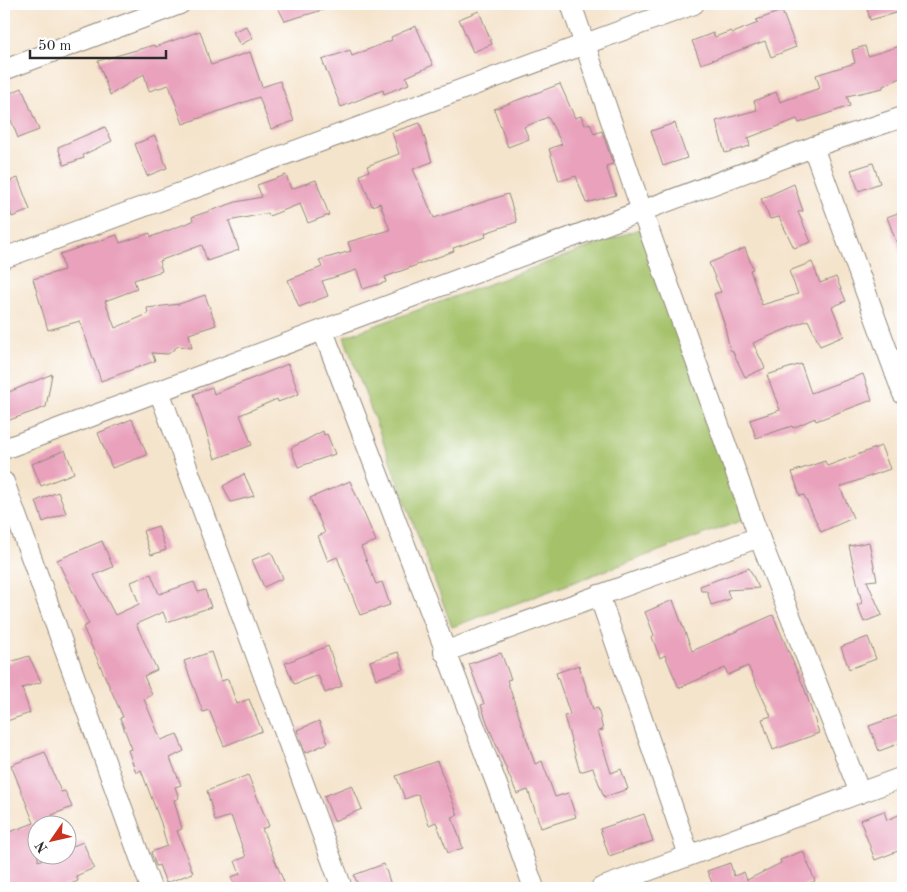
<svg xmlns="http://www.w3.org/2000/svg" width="907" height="892" font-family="'Old Standard TT',serif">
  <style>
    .green { fill: #a5c26a; stroke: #68764a }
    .building { fill: #e9a1bc }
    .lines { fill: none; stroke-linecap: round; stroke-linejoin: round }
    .minor-casing { stroke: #90887c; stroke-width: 22 }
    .minor { stroke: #fff; stroke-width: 20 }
  </style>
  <rect width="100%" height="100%" fill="#fff"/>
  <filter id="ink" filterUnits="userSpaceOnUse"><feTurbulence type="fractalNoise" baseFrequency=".02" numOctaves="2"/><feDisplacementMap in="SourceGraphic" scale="10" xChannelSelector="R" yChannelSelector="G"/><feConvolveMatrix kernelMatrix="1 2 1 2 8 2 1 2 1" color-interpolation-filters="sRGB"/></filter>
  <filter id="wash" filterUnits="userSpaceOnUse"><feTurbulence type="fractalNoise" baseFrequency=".0096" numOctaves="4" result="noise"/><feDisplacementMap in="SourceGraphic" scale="20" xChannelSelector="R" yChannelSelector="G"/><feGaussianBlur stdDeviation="1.12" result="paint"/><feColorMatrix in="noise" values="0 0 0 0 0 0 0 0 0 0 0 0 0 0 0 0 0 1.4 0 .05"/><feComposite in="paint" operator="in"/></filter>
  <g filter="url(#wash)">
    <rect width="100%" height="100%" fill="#f5e4cc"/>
    <path class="green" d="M647 226 754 516 452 627 344 337Z"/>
    <g id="blocks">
      <g class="building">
        <path d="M276 4H333V7L285 21Z"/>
        <path d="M866 4H903V11L870 20Z"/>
        <path d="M479 11 492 44 473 52 459 19Z"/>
        <path d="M782 11 796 47 771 57 765 41 701 64 692 41 713 33 715 37 731 31 733 33 758 23 756 20Z"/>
        <path d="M246 26 253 38 240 45 233 32Z"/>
        <path d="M416 26 433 65 406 77 409 84 384 94 383 90 341 107 322 60 350 50 352 56 392 40 391 37Z"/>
        <path d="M200 31 211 65 250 52 262 87 280 81 294 121 271 129 259 97 183 124 169 85 149 91 144 74 110 95 98 61 154 45 155 47Z"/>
        <path d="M903 45V77L883 86V88L847 96 850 106 799 123 797 119 748 138 750 146 725 153 716 121 757 110 754 101 776 92 780 102 820 88 816 75 855 63 852 50 865 46 868 56Z"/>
        <path d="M560 84 575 118 581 116 585 125 590 123 594 134 602 131 613 164 606 166 616 195 586 203 576 176 559 181 549 149 562 144 548 117 524 127 529 139 508 147 494 109Z"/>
        <path d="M22 88 39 130 18 138 4 102V96Z"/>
        <path d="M420 123 432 162 413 169 434 218 508 194 517 222 485 233 486 237 453 248 454 251 385 277 386 282 363 289 357 270 322 281 328 296 299 307 288 280 322 267 319 260 351 251 348 242 390 230 380 203 372 206 360 175 369 171 367 166 399 154 392 132Z"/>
        <path d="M675 123 687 158 663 166 651 131Z"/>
        <path d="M105 127 112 141 83 155 84 158 64 165 58 147Z"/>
        <path d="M155 136 167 168 147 176 135 144Z"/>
        <path d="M873 163 880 183 859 191 851 170Z"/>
        <path d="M286 175 291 189 316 180 329 215 308 223 300 204 269 216 268 213 229 221 239 250 207 261 202 245 159 261 162 271 134 280 137 289 105 301 115 328 148 314 147 308 179 304 205 295 216 325 189 334 192 348 178 346 168 354 152 353 155 361 101 381 80 321 48 330 33 279 64 270 60 254 117 235 120 243 150 233 151 237 193 221 192 217 236 202 262 197 257 185Z"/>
        <path d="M18 178 30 210 12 217 4 196V183Z"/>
        <path d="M794 184 803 211 798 212 811 242 794 248 779 217 770 219 761 199Z"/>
        <path d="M903 211V257L902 258 887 217Z"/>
        <path d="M745 248 753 269 750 270 762 305 798 294 789 271 812 262 820 283 836 277 846 301 832 307 844 336 820 346 808 320 753 343 765 368 745 377 732 350H730L724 323 714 294 721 292 709 263Z"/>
        <path d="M288 364 299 394 278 402 277 399 240 415 252 445 215 459 194 394 212 387 214 394Z"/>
        <path d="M801 364 811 393 863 374 872 400 816 421 815 418 793 428 792 426 756 438 750 420 780 410 767 375Z"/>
        <path d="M52 374 46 407 4 422V394Z"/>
        <path d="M132 419 147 455 112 468 98 433Z"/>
        <path d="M323 431 324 435 327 434 335 454 298 467 291 448Z"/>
        <path d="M881 446 890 469 840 487 853 518 821 532 804 495 800 496 792 472 825 461 827 466Z"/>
        <path d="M65 450 74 473 41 486 32 464Z"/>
        <path d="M244 474 254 496 231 502 223 486Z"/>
        <path d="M350 481 376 541 361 547 376 584 382 582 390 605 360 615 337 557 328 561 318 536 325 533 310 498Z"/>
        <path d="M58 492 66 513 43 522 36 501Z"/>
        <path d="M158 526 166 550 151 555 143 531Z"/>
        <path d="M102 541 113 567 94 575 115 615 139 604 131 582 151 574 159 594 194 582 198 592 205 590 211 607 167 622 163 612 136 624 157 670 144 676 152 695 144 699 161 740 177 734 184 751 170 758 181 785 175 787 179 798 174 800 182 829 177 831 193 873 166 883 159 865 156 866 151 852 167 846 161 823 141 770 136 773 128 750 132 749 120 718 123 717 83 627 89 624 57 560Z"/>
        <path d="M869 542 877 580 867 581 882 615 864 622 857 605 862 603 849 546Z"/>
        <path d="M271 552 283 578 264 587 252 560Z"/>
        <path d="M749 568 759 588 727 590 730 599 711 605 707 591H701L700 586Z"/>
        <path d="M673 600 692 651 773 615 805 690 819 733 773 750 762 719 771 716 748 666 728 675 725 668 679 688 665 655 660 658 652 637 654 635 645 612Z"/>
        <path d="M868 637 876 659 849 669 841 647Z"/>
        <path d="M328 646 342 686 325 693 318 675 294 684 285 663Z"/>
        <path d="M211 652 221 681 228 679 237 704 249 699 262 731 224 746 209 710 203 712 184 661Z"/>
        <path d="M398 652 404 669 376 679 370 661Z"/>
        <path d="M501 653 511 679 507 680 535 764 542 761 555 797 568 793 576 817 541 828 528 790 517 794 489 728 481 705 484 704 469 664Z"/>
        <path d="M29 656 41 682 22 688 30 713 4 722V664Z"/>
        <path d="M579 665 593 709 598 708 603 730 598 731 611 773 621 769 628 789 604 797 593 768 580 772 564 716 570 714 556 673Z"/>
        <path d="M900 715 903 724V742L879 751 869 726Z"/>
        <path d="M319 721 328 743 305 753 297 730Z"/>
        <path d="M45 752 61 792 65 791 72 807 52 815 56 824H38V861L56 854H68V848L83 842 94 868 76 876 78 881 60 888H4V834L34 823 11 765Z"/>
        <path d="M437 761 458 815 452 817 463 848 448 853 436 822 429 825 418 794 405 799 396 776Z"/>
        <path d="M248 775 269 826 262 829 284 882 267 888H236L231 877 240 874 235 861 246 857 231 816 215 821 207 791Z"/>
        <path d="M352 785 362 809 334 821 324 796Z"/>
        <path d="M884 811 887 820 903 813V849L875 860 860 820Z"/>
        <path d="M644 814 653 841 609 856 600 829Z"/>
        <path d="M803 851 815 881 797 888H706L713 885 707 871 730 863 734 876 744 872 747 880 781 863 780 860Z"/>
        <path d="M384 864 392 888H359L354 875Z"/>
      </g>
    </g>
  </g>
  <g filter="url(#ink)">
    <use href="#blocks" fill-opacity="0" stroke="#90887c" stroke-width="1"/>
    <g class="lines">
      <g class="minor-casing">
        <g id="minor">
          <path d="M571 4 642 211 759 537 860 793"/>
          <path d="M4 70 180 4"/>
          <path d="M813 147 903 394"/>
          <path d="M4 258 694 4"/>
          <path d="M323 331 497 785 534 888"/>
          <path d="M159 391 342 888"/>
          <path d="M4 449 813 147 903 117"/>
          <path d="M4 482 151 888"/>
          <path d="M599 595 689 855"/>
          <path d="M444 652 759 537"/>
          <path d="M601 888 903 777"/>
        </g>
      </g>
      <use href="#minor" class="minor"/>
    </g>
  </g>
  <rect width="907" height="892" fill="none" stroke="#fff" stroke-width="20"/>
  <g transform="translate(52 840) rotate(236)"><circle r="24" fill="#ffffff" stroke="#aaaaaa"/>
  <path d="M0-4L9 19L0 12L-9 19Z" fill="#c8321e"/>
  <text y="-8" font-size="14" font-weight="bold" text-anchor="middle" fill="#2b2b2b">N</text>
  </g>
  <path d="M30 50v8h136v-8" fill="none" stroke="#2b2b2b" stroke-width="2.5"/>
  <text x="38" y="50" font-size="15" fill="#2b2b2b" stroke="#ffffff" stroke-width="4" paint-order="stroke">50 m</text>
</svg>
